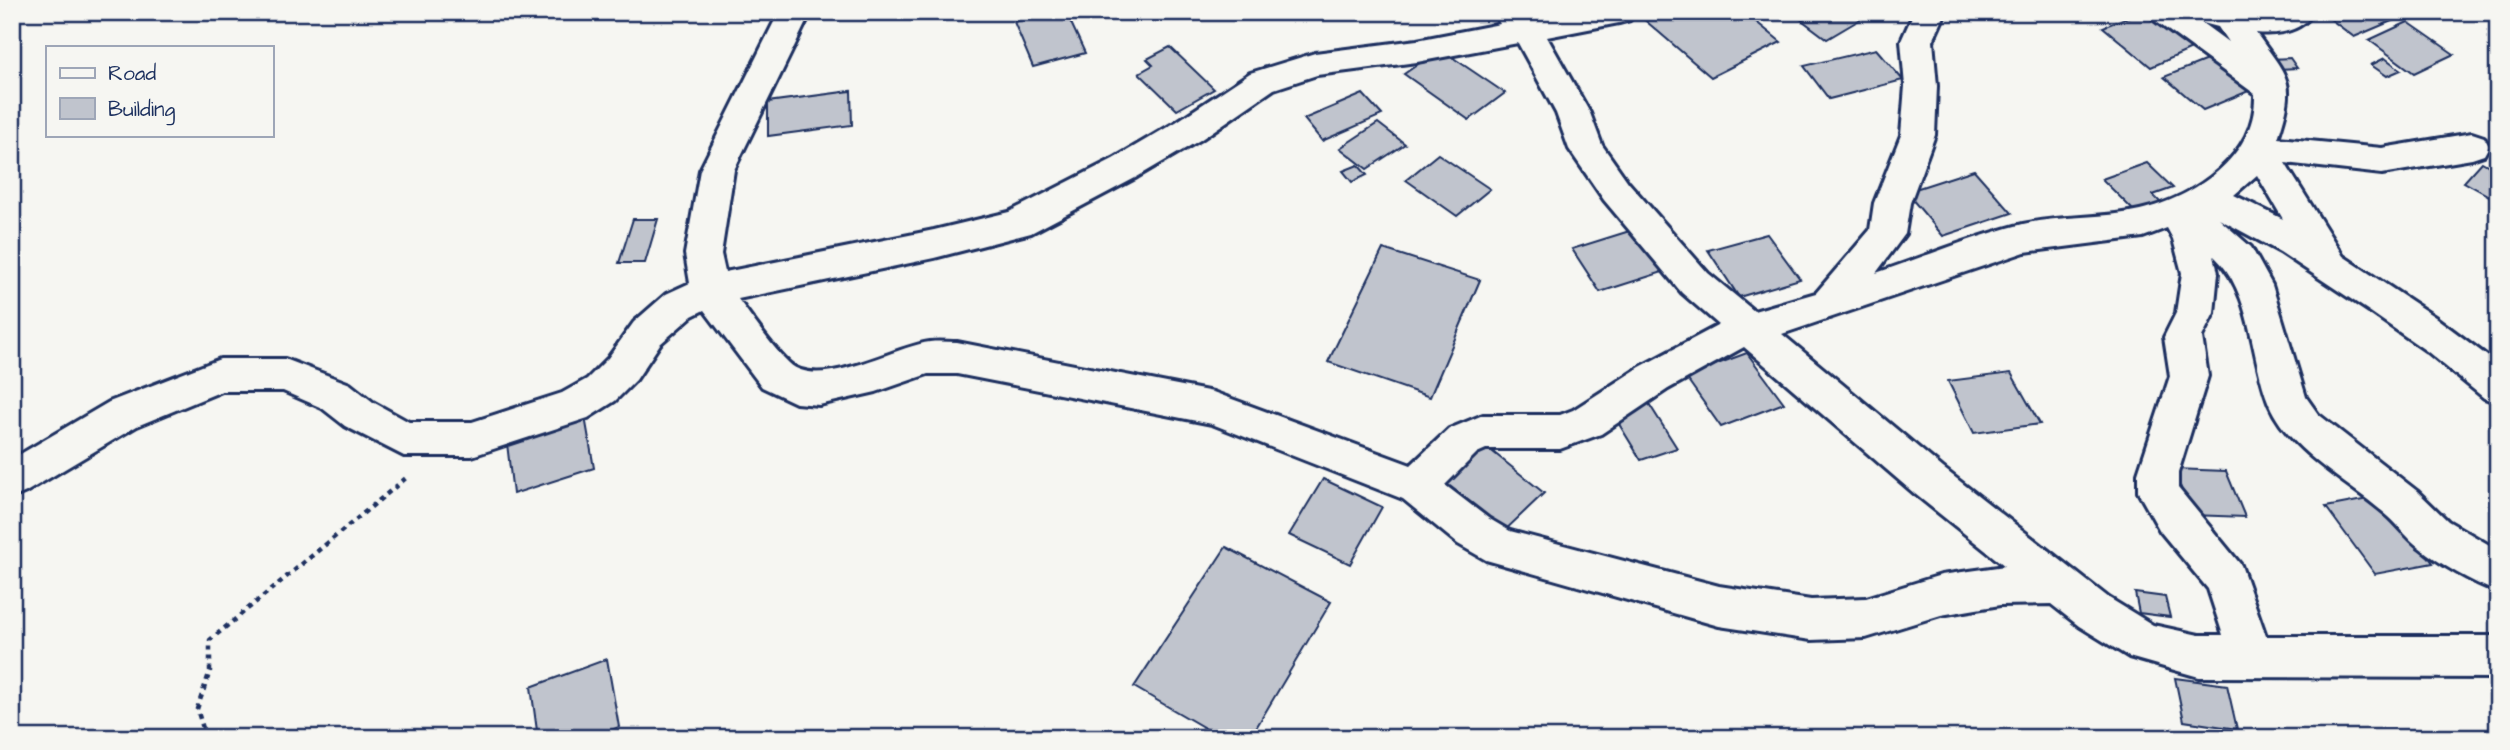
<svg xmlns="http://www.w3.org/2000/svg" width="2510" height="750" font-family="'Architects Daughter',sans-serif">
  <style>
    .building { fill: #c0c4cd; stroke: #1b2f5e; stroke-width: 2 }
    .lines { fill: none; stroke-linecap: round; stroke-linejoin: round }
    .minor-casing { stroke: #1b2f5e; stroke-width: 6 }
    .path { stroke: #1b2f5e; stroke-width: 4.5; stroke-dasharray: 5 5; stroke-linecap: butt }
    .minor { fill: #f6f6f2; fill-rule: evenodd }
  </style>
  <rect width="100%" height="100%" fill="#f6f6f2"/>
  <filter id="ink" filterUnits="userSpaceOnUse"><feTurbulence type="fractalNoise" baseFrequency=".0143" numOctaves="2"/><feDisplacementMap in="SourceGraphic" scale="14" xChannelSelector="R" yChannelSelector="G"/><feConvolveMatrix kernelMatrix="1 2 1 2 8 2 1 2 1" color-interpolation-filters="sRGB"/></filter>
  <g filter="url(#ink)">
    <g class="building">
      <path d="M1053 12H1066L1085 53 1033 67 1014 22Z"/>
      <path d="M1648 12H1744L1781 42 1711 77 1640 16Z"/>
      <path d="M1791 12H1852L1861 19 1827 39Z"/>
      <path d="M2140 12H2149L2194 48 2151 67 2103 27Z"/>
      <path d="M2321 12H2402L2406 15 2354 37Z"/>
      <path d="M2408 22 2454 54 2414 73 2369 40Z"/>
      <path d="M1170 47 1214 89 1177 110 1139 73 1153 65 1147 59Z"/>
      <path d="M1440 49 1505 93 1469 120 1404 74Z"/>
      <path d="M1876 49 1903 80 1829 99 1804 66Z"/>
      <path d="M2217 56 2256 88 2203 110 2164 77Z"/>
      <path d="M2290 58 2297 68 2279 69 2272 59Z"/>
      <path d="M2385 58 2401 70 2387 76 2371 65Z"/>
      <path d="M851 91 852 125 768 136V102Z"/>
      <path d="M1363 94 1382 115 1322 141 1304 119Z"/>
      <path d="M1378 123 1405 144 1367 169 1340 148Z"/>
      <path d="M1438 154 1490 189 1457 216 1406 180Z"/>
      <path d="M2482 162 2498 171V194L2495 192 2491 197 2464 182Z"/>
      <path d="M2147 163 2173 188 2153 195 2162 204 2136 213 2102 179Z"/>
      <path d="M1358 165 1367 175 1352 182 1343 171Z"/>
      <path d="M1974 170 2012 213 1943 236 1906 192Z"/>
      <path d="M633 219H658L645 263H619Z"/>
      <path d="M1636 229 1666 271 1600 292 1572 249Z"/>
      <path d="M1767 234 1800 279 1739 297 1708 250Z"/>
      <path d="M1383 249 1480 280 1430 397 1328 362Z"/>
      <path d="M1747 353 1784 403 1721 427 1685 376Z"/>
      <path d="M2011 373 2040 424 1974 433 1948 381Z"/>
      <path d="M1646 399 1677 448 1641 460 1611 411Z"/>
      <path d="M584 411 594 468 513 494 506 435Z"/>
      <path d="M1483 444 1544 493 1499 536 1438 485Z"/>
      <path d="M2174 469 2226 471 2245 517 2191 515Z"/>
      <path d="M1323 479 1382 507 1350 564 1289 535Z"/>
      <path d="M2384 496 2433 563 2375 574 2326 507Z"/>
      <path d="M1226 547 1331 602 1250 738H1222L1134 687Z"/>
      <path d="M2135 593 2165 597 2170 617 2139 613Z"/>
      <path d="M607 659 619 727 591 738H538L531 687Z"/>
      <path d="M2175 678 2227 685 2237 729 2184 721Z"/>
    </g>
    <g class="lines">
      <g class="minor-casing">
        <path id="minor" d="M779 12H811L734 170 721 254 725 272 934 230 1009 212 1113 159 1176 122 1250 73 1315 53 1417 40 1500 24 1494 12H1527L1533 18 1561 12H1635L1630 20 1619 23 1547 37 1590 113 1602 145 1628 182 1708 273 1754 311 1816 293 1870 230 1874 203 1901 135 1905 86 1901 41 1914 12H1946L1933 41 1937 86 1935 135 1910 203 1905 234 1876 273C1924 257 1974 236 2023 224 2061 215 2102 219 2140 210 2195 197 2257 156 2255 94L2154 20 2149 12H2187L2228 42 2218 27 2203 23 2198 15 2200 12H2314C2301 32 2278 35 2256 33 2289 79 2297 81 2278 138L2382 148 2472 133 2484 137 2489 146 2484 155 2472 159 2382 174 2285 163 2343 256 2435 317 2498 364V403L2484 398 2428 352 2369 311 2280 252 2219 219 2251 247 2272 285 2306 397 2318 414 2417 491 2448 521 2498 550V592C2471 582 2441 565 2419 547 2408 539 2399 526 2389 517 2351 483 2289 452 2269 404 2250 357 2253 293 2214 256L2218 273 2214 313 2202 337 2208 376 2178 473V488L2241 565 2266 636H2498V678L2199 677 2129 657 2079 626 2051 604 2000 605 1941 615 1866 638 1811 640 1719 626 1486 560 1458 544 1403 499 1212 424 957 374H928L876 392 819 405 796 403 762 387 704 310 692 316 660 344 636 380 615 401 588 418 472 456H404L345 426 322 408 283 391H222L137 426 26 492 12 498V459L109 402 220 359H285L350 384 373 402 409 422H472L562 393 587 379 608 358 634 322 666 294 690 283 685 254 700 170ZM1518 43 1556 113 1569 149 1604 200 1682 293 1719 325 1640 367 1573 410 1560 415H1483L1449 429 1411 465 1213 392 957 342C948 342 938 341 930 342 895 346 819 392 789 363 770 345 754 320 738 299L934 258 1031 233 1137 177 1200 140 1274 89 1317 75 1417 62ZM2257 175 2283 219 2234 195ZM2167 228 2173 239 2182 273 2176 313 2164 337 2170 376 2138 473V492L2160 531 2208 589 2223 635H2199L2153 625 2109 598 1943 468 1782 334 2025 252 2143 237ZM1744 347 1915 494 2005 566 1941 575 1866 598 1811 600 1719 586 1510 531 1488 518 1445 485 1477 453 1486 449H1560L1601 434 1668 389Z"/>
      </g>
      <path class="path" d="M206 738 197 709 210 671V640L406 478"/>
      <use href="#minor" class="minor"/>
    </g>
  </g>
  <rect width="2510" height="750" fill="none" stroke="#f6f6f2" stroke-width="42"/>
  <rect x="21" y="21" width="2468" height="708" fill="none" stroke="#1b2f5e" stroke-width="2.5" filter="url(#ink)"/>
  <rect x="46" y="46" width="228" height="91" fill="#f6f6f2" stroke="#9ea6b7" stroke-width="2"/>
  <rect x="60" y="68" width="35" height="10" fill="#f6f6f2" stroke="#9ea6b7" stroke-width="2"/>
  <text x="108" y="80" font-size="21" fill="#1b2f5e">Road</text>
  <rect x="60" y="98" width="35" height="21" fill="#c0c4cd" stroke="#9ea6b7" stroke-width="2"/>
  <text x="108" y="116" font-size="21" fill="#1b2f5e">Building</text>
</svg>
